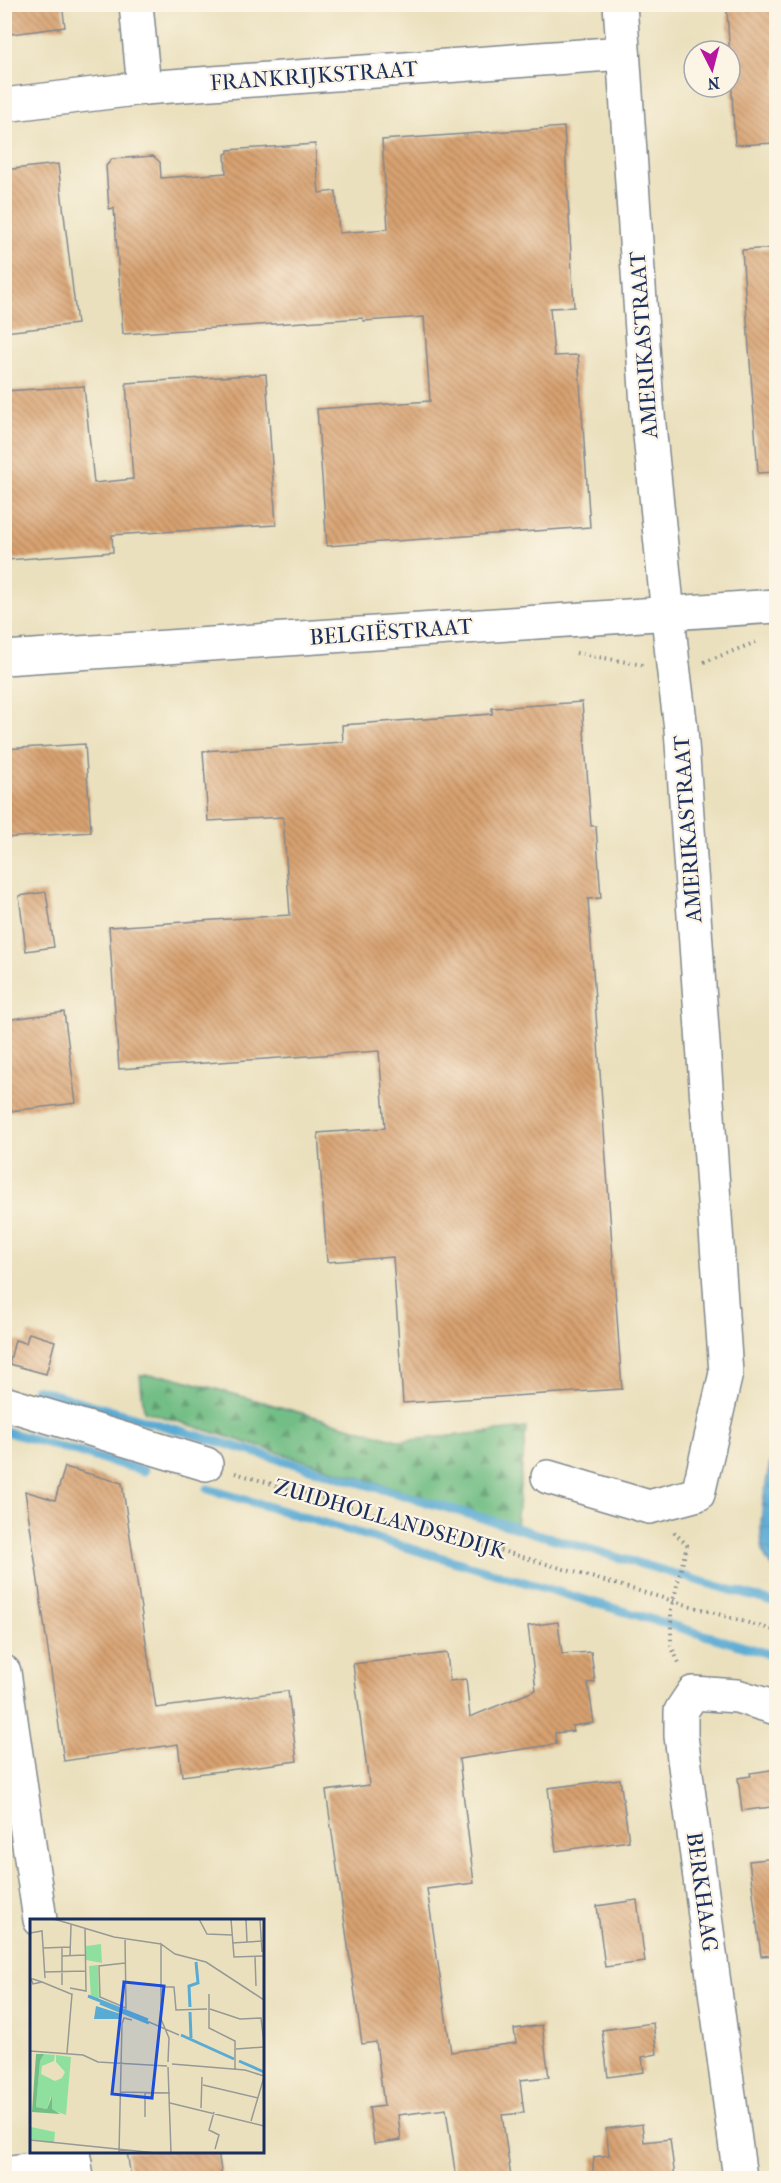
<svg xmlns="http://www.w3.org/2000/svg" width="781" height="2183" font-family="'IM FELL French Canon',serif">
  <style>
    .forest { fill: url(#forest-firs); stroke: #477672; stroke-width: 1.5 }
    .water { fill: url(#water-ripples); stroke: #3a6d99; stroke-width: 1.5 }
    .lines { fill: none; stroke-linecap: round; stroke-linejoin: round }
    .stream { stroke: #5aabd4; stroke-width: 9 }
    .building { fill: url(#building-back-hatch) }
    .street-casing { stroke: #82888e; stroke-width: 36 }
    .secondary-casing { stroke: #82888e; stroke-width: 36 }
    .path { stroke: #82888e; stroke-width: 4; stroke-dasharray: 1.5 4.5; stroke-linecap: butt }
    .street { stroke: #fff; stroke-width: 33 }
    .secondary { stroke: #fff; stroke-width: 33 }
    .labels { text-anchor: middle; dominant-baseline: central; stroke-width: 4.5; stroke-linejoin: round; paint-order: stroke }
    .street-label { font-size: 22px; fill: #1b2f5e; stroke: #fcf5e5 }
    .inset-river { fill: none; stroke: #5aabd4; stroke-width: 3 }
    .inset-road { fill: none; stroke: #979997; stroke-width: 1.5 }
    .view { fill: #1d4ed8; fill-opacity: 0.15; stroke: #1d4ed8; stroke-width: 3 }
    .inset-edge { fill: none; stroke: #1b2f5e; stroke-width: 3 }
  </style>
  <defs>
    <pattern id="forest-firs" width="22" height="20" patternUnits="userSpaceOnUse" patternTransform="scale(1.5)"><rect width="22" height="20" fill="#73be86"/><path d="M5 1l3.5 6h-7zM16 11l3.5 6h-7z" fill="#5e9b71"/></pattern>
    <pattern id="water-ripples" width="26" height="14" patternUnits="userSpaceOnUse" patternTransform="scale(1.5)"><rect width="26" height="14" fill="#5aabd4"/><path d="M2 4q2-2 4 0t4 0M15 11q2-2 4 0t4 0" fill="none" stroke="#4a8caf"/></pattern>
    <pattern id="building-back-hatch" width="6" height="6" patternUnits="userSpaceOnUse" patternTransform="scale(1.5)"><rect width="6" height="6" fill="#d8a170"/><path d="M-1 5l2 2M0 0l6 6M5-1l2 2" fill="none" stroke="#ae845f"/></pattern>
  </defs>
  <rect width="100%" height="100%" fill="#fcf5e5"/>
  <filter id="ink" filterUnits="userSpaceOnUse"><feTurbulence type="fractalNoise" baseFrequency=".0167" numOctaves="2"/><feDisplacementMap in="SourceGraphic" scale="12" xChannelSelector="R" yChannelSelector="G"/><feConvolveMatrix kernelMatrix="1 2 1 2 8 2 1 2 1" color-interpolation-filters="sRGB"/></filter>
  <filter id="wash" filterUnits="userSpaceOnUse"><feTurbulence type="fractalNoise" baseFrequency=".008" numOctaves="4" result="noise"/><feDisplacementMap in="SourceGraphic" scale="24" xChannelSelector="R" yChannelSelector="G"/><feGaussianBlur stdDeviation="1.35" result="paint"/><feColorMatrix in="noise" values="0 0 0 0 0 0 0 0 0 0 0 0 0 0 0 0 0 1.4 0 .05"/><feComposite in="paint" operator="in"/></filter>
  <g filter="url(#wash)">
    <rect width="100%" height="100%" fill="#eae0bd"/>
    <path class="forest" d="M140 1375 170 1376 401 1441 526 1428 516 1526 144 1411Z"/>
    <path class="water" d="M776 1458V1569C749 1558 766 1482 771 1459Z"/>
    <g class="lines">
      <g class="stream">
        <path d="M36 1389 776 1603"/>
        <path d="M4 1431 144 1471"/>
        <path d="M208 1489 776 1656"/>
      </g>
    </g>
    <g id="blocks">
      <g class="building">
        <path d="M4 4H62L65 27 4 35Z"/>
        <path d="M777 7V143L735 145 727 10Z"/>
        <path d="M564 127 574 307 550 308 554 356 578 355 590 527 327 546 317 409 430 401 424 317 364 321 363 318 123 334 114 208 109 209 106 166 112 159 153 156 160 162 161 178 226 173 225 154 228 153V150L315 144 319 193 336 191 339 233 388 229 382 140Z"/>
        <path d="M58 164 77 324 4 332V170Z"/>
        <path d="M777 248V472L758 473 742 250Z"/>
        <path d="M266 374 276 525 112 535 113 552 7 560 6 542H4V391L84 386 94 483 133 479 126 383Z"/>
        <path d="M582 702 591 826H596L601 898 588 899 622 1389 403 1403 393 1257 327 1262 318 1133 385 1128 379 1051 119 1069 109 927 290 915 283 817 208 821 203 751 343 742 342 725 492 714V708Z"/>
        <path d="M85 744 91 832 4 838V749Z"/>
        <path d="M46 892 54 947 26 951 19 896Z"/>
        <path d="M64 1012 76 1103 4 1112V1020Z"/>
        <path d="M29 1333 55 1341 46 1374 9 1364 15 1340 26 1343Z"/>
        <path d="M65 1467 122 1483 156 1708 288 1691 297 1761 182 1776 178 1744 64 1761 25 1491 55 1500Z"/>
        <path d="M558 1622 562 1654 591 1652 595 1682 588 1683 594 1723 572 1726 573 1731 555 1733 556 1744 459 1759 474 1883 427 1889 451 2052 516 2043 514 2029 542 2025 549 2077 520 2080 524 2113 502 2115 511 2178H456L446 2109 398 2115 401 2140 374 2144 369 2108 384 2106 376 2042 362 2044 326 1791 369 1785 353 1664 447 1653 450 1681 466 1679 470 1717 536 1690 528 1626Z"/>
        <path d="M777 1769V1806L742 1811 738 1778 751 1776 750 1773Z"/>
        <path d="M620 1779 629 1841 556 1851 548 1788Z"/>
        <path d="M777 1858V1955L761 1956 749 1861Z"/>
        <path d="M637 1900 645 1962 605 1967 597 1906Z"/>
        <path d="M653 2023 657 2054 642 2057 644 2072 608 2077 602 2030Z"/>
        <path d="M642 2124 644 2142 670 2139 675 2178H592L594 2157 609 2155 606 2129Z"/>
        <path d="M127 2151H218L222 2178H131Z"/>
      </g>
    </g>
  </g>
  <g filter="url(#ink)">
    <use href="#blocks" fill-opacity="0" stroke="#82888e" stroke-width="1.5"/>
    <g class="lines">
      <g class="street-casing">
        <g id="street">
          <path d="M136 4 144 88"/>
          <path d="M4 105 144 88 623 53"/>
          <path d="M4 1403 206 1464"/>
          <path d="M548 1477 649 1507 698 1494 726 1373 681 729 673 665 647 405 620 4"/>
          <path d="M4 2173 75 2163"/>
          <path d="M740 2178 681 1736V1711L693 1693 737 1696 776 1708"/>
        </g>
      </g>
      <g class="secondary-casing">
        <g id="secondary">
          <path d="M4 658 776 606"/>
          <path d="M4 1672 40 1920"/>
          <path d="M73 2152 77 2178"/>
        </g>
      </g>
      <g class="path">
        <path d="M576 653 643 665"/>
        <path d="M704 662 759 641"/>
        <path d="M235 1473 776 1631"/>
        <path d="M674 1532 687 1545 671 1610V1646L680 1665"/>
      </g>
      <use href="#street" class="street"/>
      <use href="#secondary" class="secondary"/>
    </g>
  </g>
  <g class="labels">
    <g class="street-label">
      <text transform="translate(314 76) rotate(-4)">FRANKRIJKSTRAAT</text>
      <text transform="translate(644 345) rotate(-94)">AMERIKASTRAAT</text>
      <text transform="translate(391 632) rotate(-4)">BELGIËSTRAAT</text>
      <text transform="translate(688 829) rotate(-94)">AMERIKASTRAAT</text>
      <text transform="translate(390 1519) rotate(16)">ZUIDHOLLANDSEDIJK</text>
      <text transform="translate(702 1892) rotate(82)">BERKHAAG</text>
    </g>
  </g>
  <g transform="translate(30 1919)">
    <rect width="234" height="234" fill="#eae0bd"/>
    <path d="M71 25 72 44 56 41V27ZM68 46 69 82 61 79 59 47ZM14 135 25 136 24 142 12 147 11 155 25 162 32 159 35 153 26 143V136L41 138 36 196 22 191 21 177 17 190 6 188 10 142ZM1 208 25 213 24 224 0 220Z" fill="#8fe09f"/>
    <path d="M6 135H14L10 142 6 188 17 190 22 177V190L30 195 2 193Z" fill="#73be86"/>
    <path d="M66 87 91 95 90 100H64Z" fill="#5aabd4"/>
    <path class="inset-river" d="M58 77 118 101M70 84 119 104M160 88 159 67 168 64 166 43M160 93 161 119M151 116 204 140M209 142 234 153"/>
    <path class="inset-road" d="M24 0 84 18 131 25M169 0 177 15 202 16M201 0 204 38 234 37M216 0 217 23M230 0 232 33M0 14 12 12 15 59M95 19 96 87V89L70 78 69 47 95 44M202 24 233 22M13 29 40 28M32 29V66M32 37 55 36M40 37 41 6M225 38 226 67M14 53 56 52M12 63 3 65 1 60H3L12 63 41 75H42L37 134M130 68H144L146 91 177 90M40 69 56 72 55 10M179 75V109L205 122V150M180 90 210 100 231 99 234 124M119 103 149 116M206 130 234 128M0 132 53 136 68 143 137 147M138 143 139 119 131 100V25L145 35 176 43 234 81M142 145 215 151 234 157M138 148 141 234M173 166 228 179M90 173 140 174M140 184 234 207M171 189 172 158M184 193 179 211 189 216 185 230M115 198V174M221 202 234 158M0 221 126 234M89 234 92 105 94 99 102 101"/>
    <path class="view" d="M94 63 134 67 122 179 82 175Z"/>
    <rect width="234" height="234" class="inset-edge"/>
  </g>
  <rect width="781" height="2183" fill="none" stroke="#fcf5e5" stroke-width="24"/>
  <g transform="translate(712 69) rotate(174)"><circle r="28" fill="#fcf5e5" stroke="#a2a6af" stroke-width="1.5"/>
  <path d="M0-4.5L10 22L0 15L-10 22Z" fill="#b5179e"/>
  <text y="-9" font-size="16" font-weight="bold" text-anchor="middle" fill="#1b2f5e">N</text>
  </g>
</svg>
